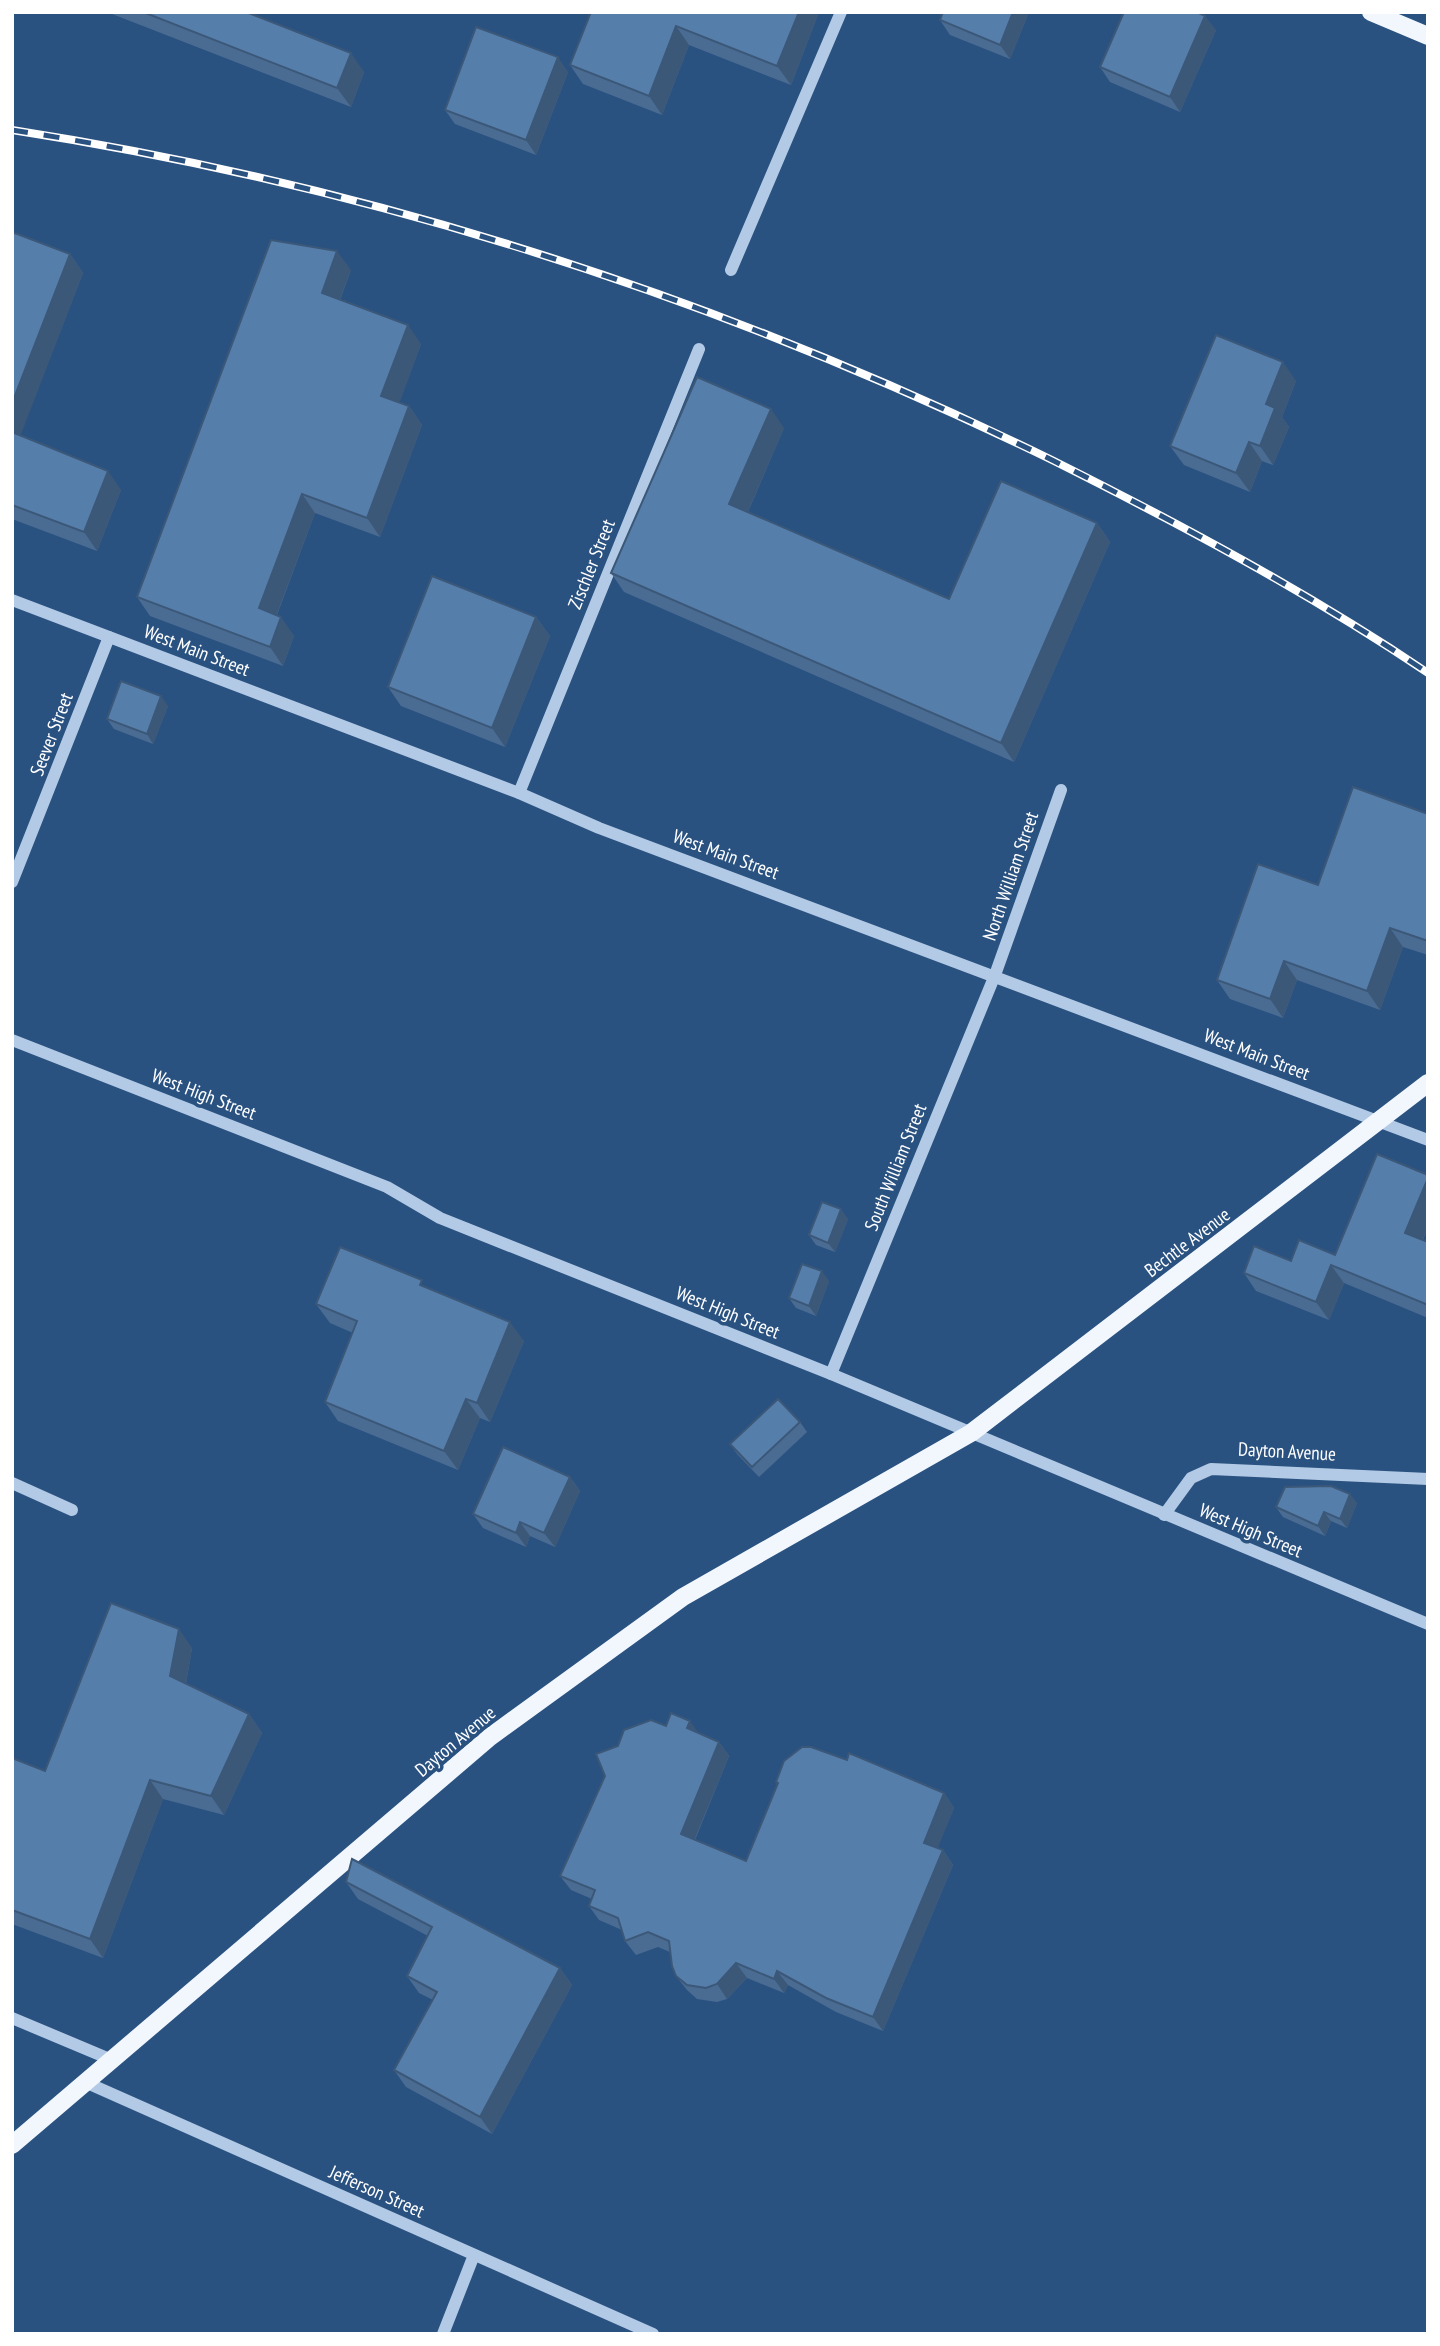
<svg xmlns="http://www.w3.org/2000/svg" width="1440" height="2346" font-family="'PT Sans Narrow',sans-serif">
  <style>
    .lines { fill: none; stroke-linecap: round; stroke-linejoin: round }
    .minor { stroke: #b2cae5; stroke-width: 12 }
    .major { stroke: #f2f7fd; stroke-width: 18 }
    .rail-casing { stroke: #fff; stroke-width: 8 }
    .rail { stroke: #2a5281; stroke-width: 5; stroke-dasharray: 16; stroke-linecap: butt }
    .wall { fill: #4a6c93 }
    .shaded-wall { fill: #3c5878 }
    .building { fill: #567eab; stroke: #3c5878; stroke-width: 2 }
    .labels { text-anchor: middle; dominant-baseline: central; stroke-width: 7; stroke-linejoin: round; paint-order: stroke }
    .street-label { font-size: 19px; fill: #fff; stroke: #2a5281 }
  </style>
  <rect width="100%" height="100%" fill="#2a5281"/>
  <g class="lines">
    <g class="minor">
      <path d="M731 270 841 12"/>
      <path d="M12 600 519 793 599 828 1428 1140"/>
      <path d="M519 793 699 349"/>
      <path d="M12 882 109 637"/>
      <path d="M12 1040 387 1187 440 1218 831 1374 1428 1624"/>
      <path d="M831 1374 995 975 1061 790"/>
      <path d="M12 1483 72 1510"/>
      <path d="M1164 1515 1191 1478 1211 1469 1428 1479"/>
      <path d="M12 2018 112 2060"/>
      <path d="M85 2082 653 2334"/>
      <path d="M443 2334 474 2255"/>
    </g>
    <g class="major">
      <path d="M1371 12 1428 36"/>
      <path d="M12 2145 490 1737 683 1597 971 1433 1428 1083"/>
    </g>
    <g class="rail-casing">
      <path id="rail" d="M12 130C375 186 725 300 1054 461 1182 525 1309 593 1428 673"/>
    </g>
    <use href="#rail" class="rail"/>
  </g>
  <g class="wall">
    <path d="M107 12H246L364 72 351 107Z"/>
    <path d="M591 12H819L791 85 689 45 662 115 583 84 570 65Z"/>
    <path d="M943 12H1029L1010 59 950 35 940 20Z"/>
    <path d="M1216 30 1180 112 1110 82 1100 67Z"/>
    <path d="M568 72 536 155 455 124 445 110Z"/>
    <path d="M12 232 70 254 83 273 20 435 121 490 97 551 12 519Z"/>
    <path d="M351 270 340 300 421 344 399 403 409 406 422 425 380 537 315 513 277 615 294 636 283 666 150 616 137 597Z"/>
    <path d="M1296 381 1282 417 1289 427 1273 465 1262 461 1250 492 1184 465 1170 446Z"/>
    <path d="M784 428 748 512 949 599 1097 523 1110 542 1014 762 624 592 611 573Z"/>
    <path d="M536 617 550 636 505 747 401 706 388 687Z"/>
    <path d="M168 706 153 744 114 729 107 719Z"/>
    <path d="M1428 814V955L1403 947 1380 1010 1297 980 1283 1018 1230 999 1217 980 1318 885Z"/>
    <path d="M1428 1175V1227L1423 1240 1428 1242V1318L1344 1283 1329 1320 1256 1291 1244 1273 1291 1261 1335 1255Z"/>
    <path d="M848 1219 835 1252 816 1245 809 1235Z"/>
    <path d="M829 1281 816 1316 796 1308 789 1298Z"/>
    <path d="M427 1288 524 1341 490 1422 480 1418 458 1470 338 1421 325 1402 353 1333 330 1323 316 1304Z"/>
    <path d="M800 1422 807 1432 759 1477 737 1454 730 1444Z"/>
    <path d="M570 1477 580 1491 555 1547 530 1536 526 1547 483 1528 473 1514Z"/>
    <path d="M1357 1503 1347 1528 1331 1521 1325 1536 1283 1517 1276 1507Z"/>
    <path d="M192 1648 186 1684 249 1714 262 1733 224 1815 163 1799 103 1958 12 1924V1758L45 1771Z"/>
    <path d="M666 1726 699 1734 719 1742 729 1756 695 1840 746 1861 778 1785 776 1782 847 1760 944 1793 954 1808 937 1848 943 1850 953 1865 883 2031 836 2012 788 1985 784 1993 747 1978 727 1999 717 2002 697 1999 687 1990 676 1976 670 1952 658 1947 636 1955 625 1941 622 1930 599 1920 589 1906 592 1899 571 1890 560 1876 618 1746Z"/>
    <path d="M346 1882 560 1968 572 1985 492 2134 406 2087 394 2070 433 2000 419 1993 407 1976 428 1936 358 1899Z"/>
  </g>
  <g class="shaded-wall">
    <path d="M799 12H819L791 85 777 66Z"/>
    <path d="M1013 12H1029L1010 59 1000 45Z"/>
    <path d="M1205 16 1216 30 1180 112 1170 97Z"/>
    <path d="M676 26 689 45 662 115 649 96Z"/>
    <path d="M351 53 364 72 351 107 337 88Z"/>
    <path d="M558 57 568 72 536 155 526 140Z"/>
    <path d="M337 251 351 270 335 312 322 293Z"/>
    <path d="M70 254 83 273 16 447 12 442V403Z"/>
    <path d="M408 325 421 344 395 415 381 396Z"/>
    <path d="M1283 362 1296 381 1282 417 1289 427 1273 465 1260 446 1266 404Z"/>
    <path d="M409 406 422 425 380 537 367 518Z"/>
    <path d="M771 409 784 428 743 523 729 504Z"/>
    <path d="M1249 442 1262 461 1250 492 1236 473Z"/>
    <path d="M108 471 121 490 97 551 84 532Z"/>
    <path d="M302 494 315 513 272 627 259 608Z"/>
    <path d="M1097 523 1110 542 1014 762 1001 743Z"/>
    <path d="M281 617 294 636 283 666 270 647Z"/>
    <path d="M536 617 550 636 505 747 492 728Z"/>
    <path d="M161 696 168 706 153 744 147 734Z"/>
    <path d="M1390 928 1403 947 1380 1010 1367 991Z"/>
    <path d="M1284 961 1297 980 1283 1018 1270 999Z"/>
    <path d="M1428 1178V1227L1418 1251 1405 1233Z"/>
    <path d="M841 1209 848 1219 835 1252 828 1243Z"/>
    <path d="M1331 1265 1344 1283 1329 1320 1316 1302Z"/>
    <path d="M822 1271 829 1281 816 1316 809 1306Z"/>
    <path d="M510 1322 524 1341 490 1422 477 1403Z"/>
    <path d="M466 1399 480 1418 458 1470 444 1451Z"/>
    <path d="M570 1477 580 1491 555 1547 544 1533Z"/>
    <path d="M1350 1494 1357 1503 1347 1528 1340 1519Z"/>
    <path d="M1324 1512 1331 1521 1325 1536 1318 1526Z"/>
    <path d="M520 1522 530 1536 526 1547 516 1533Z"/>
    <path d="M179 1629 192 1648 184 1695 170 1676Z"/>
    <path d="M249 1714 262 1733 224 1815 211 1796Z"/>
    <path d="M690 1721 700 1735 687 1728Z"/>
    <path d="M719 1742 729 1756 691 1848 681 1834Z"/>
    <path d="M150 1780 163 1799 103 1958 90 1939Z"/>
    <path d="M944 1793 954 1808 934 1857 924 1843Z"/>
    <path d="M943 1850 953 1865 883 2031 873 2017Z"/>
    <path d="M736 1963 747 1978 727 1999 717 1984Z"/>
    <path d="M560 1968 572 1985 492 2134 480 2117Z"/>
    <path d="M777 1971 788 1985 784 1993 774 1979Z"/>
  </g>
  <g class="building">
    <path d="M143 12H246L351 53 337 88Z"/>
    <path d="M591 12H799L777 66 676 26 649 96 570 65Z"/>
    <path d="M943 12H1013L1000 45 940 20Z"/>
    <path d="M1124 12H1197L1205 16 1170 97 1100 67Z"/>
    <path d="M476 27 558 57 526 140 445 110Z"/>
    <path d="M12 232 70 254 12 403Z"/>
    <path d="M271 240 337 251 322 293 408 325 381 396 409 406 367 518 302 494 259 608 281 617 270 647 137 597Z"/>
    <path d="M1216 335 1283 362 1266 404 1275 408 1260 446 1249 442 1236 473 1170 446Z"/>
    <path d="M697 377 771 409 729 504 949 599 1001 481 1097 523 1001 743 611 573Z"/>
    <path d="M12 432 108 471 84 532 12 505Z"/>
    <path d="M432 576 536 617 492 728 388 687Z"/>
    <path d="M121 681 161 696 147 734 107 719Z"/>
    <path d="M1353 787 1428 814V941L1390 928 1367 991 1284 961 1270 999 1217 980 1258 864 1318 885Z"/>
    <path d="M1377 1154 1428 1175V1178L1405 1233 1428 1242V1305L1331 1265 1316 1302 1244 1273 1254 1246 1291 1261 1299 1240 1335 1255Z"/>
    <path d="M822 1202 841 1209 828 1243 809 1235Z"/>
    <path d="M340 1247 422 1280 420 1285 510 1322 477 1403 466 1399 444 1451 325 1402 357 1321 316 1304Z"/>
    <path d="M802 1264 822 1271 809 1306 789 1298Z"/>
    <path d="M778 1399 800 1422 752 1467 730 1444Z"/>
    <path d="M503 1447 570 1477 544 1533 520 1522 516 1533 473 1514Z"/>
    <path d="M1331 1486 1350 1494 1340 1519 1324 1512 1318 1526 1276 1507 1285 1487Z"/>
    <path d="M111 1603 179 1629 170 1676 249 1714 211 1796 150 1780 90 1939 12 1910V1758L45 1771Z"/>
    <path d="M671 1713 690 1721 687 1728 719 1742 681 1834 746 1861 778 1783 776 1782 784 1761 802 1747H811L847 1760 849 1753 944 1793 924 1843 943 1850 873 2017 826 1998 777 1971 774 1979 736 1963 717 1984 706 1988 687 1985 676 1976 672 1966 669 1941 648 1932 625 1941 618 1918 589 1906 595 1890 560 1876 605 1776 596 1754 618 1746 624 1730 651 1720 666 1726Z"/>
    <path d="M352 1859 560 1968 480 2117 394 2070 437 1992 407 1976 432 1927 346 1882Z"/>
  </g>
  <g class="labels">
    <g class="street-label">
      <text transform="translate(591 564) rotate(-68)">Zischler Street</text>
      <text transform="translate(197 650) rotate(21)">West Main Street</text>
      <text transform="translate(51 734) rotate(-69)">Seever Street</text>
      <text transform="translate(726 854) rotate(20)">West Main Street</text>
      <text transform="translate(1010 876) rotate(-71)">North William Street</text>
      <text transform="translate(1257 1054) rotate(21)">West Main Street</text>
      <text transform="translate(204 1094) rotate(21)">West High Street</text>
      <text transform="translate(895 1167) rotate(-68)">South William Street</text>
      <text transform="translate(1187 1242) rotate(-37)">Bechtle Avenue</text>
      <text transform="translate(728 1312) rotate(22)">West High Street</text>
      <text transform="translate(1287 1451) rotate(3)">Dayton Avenue</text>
      <text transform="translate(1251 1530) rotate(23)">West High Street</text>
      <text transform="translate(455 1741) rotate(-40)">Dayton Avenue</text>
      <text transform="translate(377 2191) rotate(24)">Jefferson Street</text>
    </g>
  </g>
  <rect width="1440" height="2346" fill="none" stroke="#ffffff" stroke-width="28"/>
</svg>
